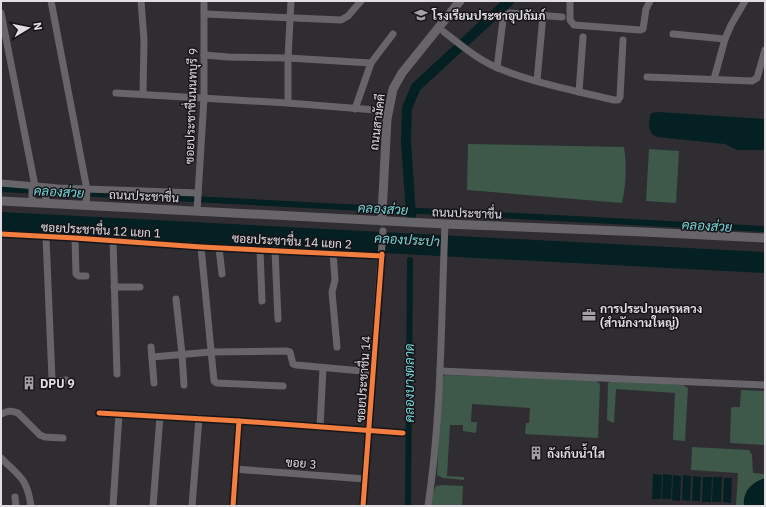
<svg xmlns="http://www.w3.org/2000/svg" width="766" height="507" font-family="'IBM Plex Sans',Sarabun,sans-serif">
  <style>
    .green { fill: #3e584a }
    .water { fill: #042022 }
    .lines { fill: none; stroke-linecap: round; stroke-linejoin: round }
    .canal { stroke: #042022; stroke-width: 6 }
    .river { stroke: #042022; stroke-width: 10 }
    .minor { stroke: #676569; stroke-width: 7 }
    .secondary { stroke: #676569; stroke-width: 9 }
    .cycleway-casing { stroke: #161418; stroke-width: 8 }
    .cycleway { stroke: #f27e40; stroke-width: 5 }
    .labels { text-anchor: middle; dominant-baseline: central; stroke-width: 3; stroke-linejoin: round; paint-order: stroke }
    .poi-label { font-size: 12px; font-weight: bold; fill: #e0dee3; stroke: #161418; text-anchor: start }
    .street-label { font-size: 12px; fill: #e0dee3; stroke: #161418 }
    .water-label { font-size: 13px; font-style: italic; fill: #74d8d9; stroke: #161418 }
  </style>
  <rect width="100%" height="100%" fill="#2f2d32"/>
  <g class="green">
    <path d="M468 144 624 147C627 165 626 185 622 203L467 190Z"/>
    <path d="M649 149 679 151 676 203 646 201Z"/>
    <path d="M445 375 595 380 600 384 598 438 525 434 526 423H529L530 408 472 404 471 422H477L476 433 463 431V425H450L447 476 464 477V480L443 478 437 475 442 379Z"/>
    <path d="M611 381 683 385 688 388 685 441 673 440 675 393 616 389 614 423 607 420 608 383Z"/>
    <path d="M741 390 765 391V445L730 443 731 409 732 407H740Z"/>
    <path d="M692 447 749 450 752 455 753 473 765 474V506H736L738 473 691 470Z"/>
    <path d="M442 485 463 486 462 506H431L434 490 436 486Z"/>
  </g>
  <g class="water">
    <path d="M658 112 765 119V150H737L725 144 657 137C647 133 649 124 650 115L652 113Z"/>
    <path d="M1 212 765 252V273L1 233Z"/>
    <path d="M653 474 662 475 661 499H652Z"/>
    <path d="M663 474 672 475 671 499H662Z"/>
    <path d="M673 475 681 476 680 501 672 500Z"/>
    <path d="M683 475 691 476 690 501 682 500Z"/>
    <path d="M693 476 701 477 700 501H692Z"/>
    <path d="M703 477H712L711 502H702Z"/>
    <path d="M713 477H722L721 502H712Z"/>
    <path d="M724 478H732L731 503 723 502Z"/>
    <path d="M765 478V506H744C742 492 752 482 765 478Z"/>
  </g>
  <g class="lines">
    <g class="canal">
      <path d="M1 189 765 229"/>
      <path d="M408 506 410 260"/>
    </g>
    <path class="river" d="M411 215 406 141 407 108 416 87 509 1"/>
    <g class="minor">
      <path d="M51 1 87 190 86 205"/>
      <path d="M141 1 144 40 143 94"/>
      <path d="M570 1V20L574 25 640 30 643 29 646 9 650 1"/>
      <path d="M1 13 35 186"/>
      <path d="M205 14 341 20 348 16 361 1"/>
      <path d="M444 32C461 45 478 60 498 68 534 83 576 91 614 100H618L620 97 623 40"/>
      <path d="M673 34 725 39"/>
      <path d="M204 55 228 57 288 58 371 63"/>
      <path d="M497 68 503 20 506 15 510 13 562 17"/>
      <path d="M647 77 752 81 757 78 765 50"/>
      <path d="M714 79 725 39 731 25 745 1"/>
      <path d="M537 81 543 15"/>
      <path d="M579 92 583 37"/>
      <path d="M116 93 288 103 388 111"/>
      <path d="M288 103V58L291 1"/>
      <path d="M355 109 371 63 393 34"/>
      <path d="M1 183 59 188 198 193"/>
      <path d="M45 187 46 203"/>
      <path d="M32 203V185"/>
      <path d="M197 211 204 98V1"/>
      <path d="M1 234 75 238 201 247 382 256"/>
      <path d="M46 237 52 379 54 382 66 380"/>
      <path d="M75 238 76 274 79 276H86"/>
      <path d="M113 240 117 374"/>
      <path d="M201 247 214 381 217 383 283 386"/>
      <path d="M219 248 222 274"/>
      <path d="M260 250 262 301"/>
      <path d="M275 250 278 319"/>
      <path d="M333 253 335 280 332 292 337 347"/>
      <path d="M114 287H140"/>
      <path d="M176 299 182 354 184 385"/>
      <path d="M151 347 154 383"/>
      <path d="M152 357 211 352 286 351 290 352 293 364 296 365 373 372"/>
      <path d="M440 371 765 385"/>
      <path d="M99 413 239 421 403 433"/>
      <path d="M1 414C7 411 11 410 18 413L40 435 45 437 63 438"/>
      <path d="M320 427 323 368"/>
      <path d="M1 458C20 477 27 478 31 506"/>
      <path d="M235 469 365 479"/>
      <path d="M15 497 16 506"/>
      <path d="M113 506 119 414"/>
      <path d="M153 506 160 416"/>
      <path d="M192 506 199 418"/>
      <path d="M233 506 239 421"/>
      <path d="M363 506 383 231"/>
      <path d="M428 506C442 413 441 318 445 224"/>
    </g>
    <g class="secondary">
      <path d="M1 201 445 224 644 232 765 238"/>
      <path d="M382 221V214L387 119 393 89 402 73 460 1"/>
    </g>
    <g class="cycleway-casing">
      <g id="cycleway">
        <path d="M1 234 75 238 201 247 382 256"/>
        <path d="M99 413 239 421 403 433"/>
        <path d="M233 506 239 421"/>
        <path d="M363 506 382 254"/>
      </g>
    </g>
    <use href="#cycleway" class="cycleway"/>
  </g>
  <defs>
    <g id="school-bare" transform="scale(1.08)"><path d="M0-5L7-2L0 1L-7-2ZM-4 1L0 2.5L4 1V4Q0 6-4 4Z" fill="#a2a0a5" stroke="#161418" stroke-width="2.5" paint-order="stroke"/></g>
    <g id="office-bare" transform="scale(1.08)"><path d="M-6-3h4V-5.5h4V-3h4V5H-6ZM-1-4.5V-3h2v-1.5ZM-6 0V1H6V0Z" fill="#a2a0a5" stroke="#161418" stroke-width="2.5" paint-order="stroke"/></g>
    <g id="building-bare" transform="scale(1.08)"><path d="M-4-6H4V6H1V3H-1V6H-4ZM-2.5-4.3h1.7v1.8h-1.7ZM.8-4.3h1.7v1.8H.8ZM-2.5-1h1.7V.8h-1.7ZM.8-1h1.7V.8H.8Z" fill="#a2a0a5" stroke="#161418" stroke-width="2.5" paint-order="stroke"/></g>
  </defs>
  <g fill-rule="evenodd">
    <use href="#school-bare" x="421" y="15"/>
    <use href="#office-bare" x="589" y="315"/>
    <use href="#building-bare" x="29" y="383"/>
    <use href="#building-bare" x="536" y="453"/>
  </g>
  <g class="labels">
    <g class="poi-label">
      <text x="432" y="15">โรงเรียนประชาอุปถัมภ์</text>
      <text x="600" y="308">การประปานครหลวง<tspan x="600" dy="14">(สำนักงานใหญ่)</tspan></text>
      <text x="40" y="383">DPU 9</text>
      <text x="547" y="453">ถังเก็บน้ำใส</text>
    </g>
    <g class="street-label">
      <text transform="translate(191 106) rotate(-88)">ซอยประชาชื่นนนทบุรี 9</text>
      <text transform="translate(377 122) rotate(-83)">ถนนสามัคคี</text>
      <text transform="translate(144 196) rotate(3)">ถนนประชาชื่น</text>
      <text transform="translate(467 213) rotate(2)">ถนนประชาชื่น</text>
      <text transform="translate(101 230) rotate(3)">ซอยประชาชื่น 12 แยก 1</text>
      <text transform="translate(292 241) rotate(3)">ซอยประชาชื่น 14 แยก 2</text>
      <text transform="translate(363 379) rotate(-86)">ซอยประชาชื่น 14</text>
      <text transform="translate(301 463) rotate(5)">ขอย 3</text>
    </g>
    <g class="water-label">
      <text transform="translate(59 192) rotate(3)">คลองส่วย</text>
      <text transform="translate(383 209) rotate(3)">คลองส่วย</text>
      <text transform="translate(707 226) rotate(3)">คลองส่วย</text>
      <text transform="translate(407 240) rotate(3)">คลองประปา</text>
      <text transform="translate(409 383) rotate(-90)">คลองบางตลาด</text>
    </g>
  </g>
  <rect width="766" height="507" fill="none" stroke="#e0dee3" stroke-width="4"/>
  <g transform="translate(28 28) rotate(80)" stroke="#161418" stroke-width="3" paint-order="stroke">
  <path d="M0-3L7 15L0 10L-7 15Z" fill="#e0dee3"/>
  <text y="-6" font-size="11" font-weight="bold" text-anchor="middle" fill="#e0dee3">N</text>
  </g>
</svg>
